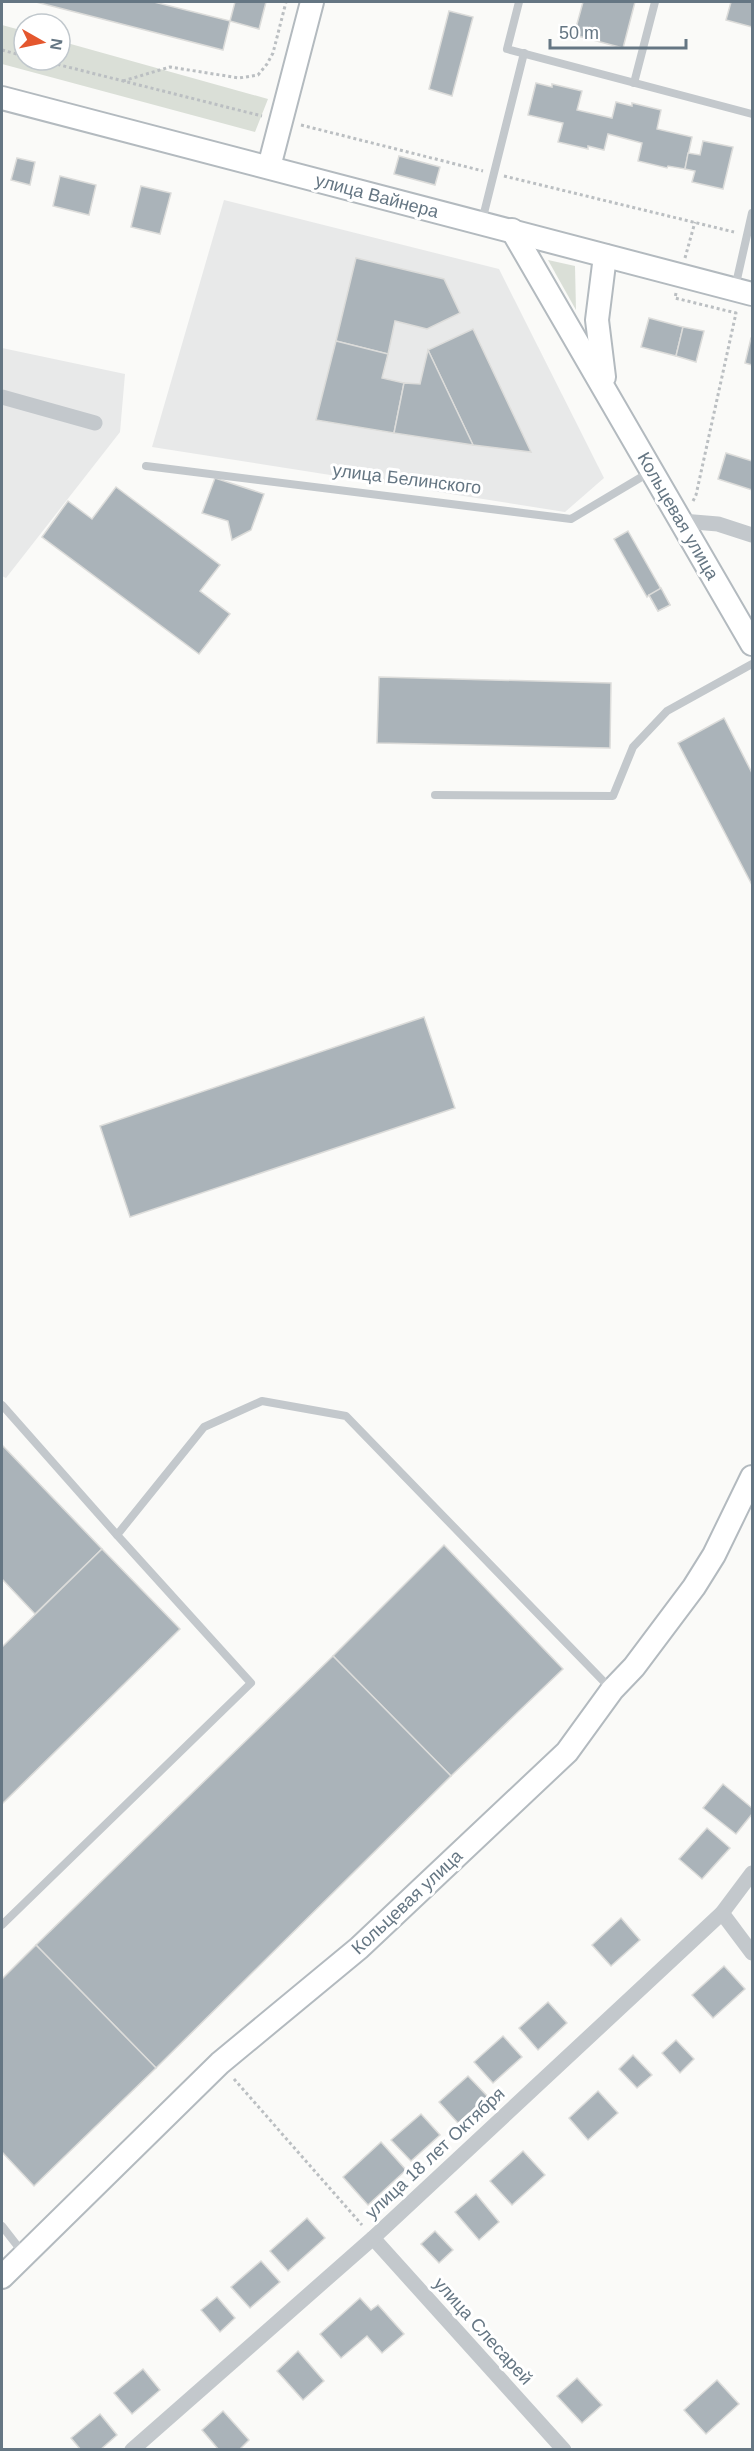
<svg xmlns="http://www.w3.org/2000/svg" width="754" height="2451" font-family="Helvetica,sans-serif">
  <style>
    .built { fill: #e8e9e9 }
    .green { fill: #dadfd7 }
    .building { fill: #aab3b9; stroke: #dcdcda; stroke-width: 1.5 }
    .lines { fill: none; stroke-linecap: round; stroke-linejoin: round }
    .secondary-casing { stroke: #b3babf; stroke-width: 26 }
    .path { stroke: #bbbfc2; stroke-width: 3; stroke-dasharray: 3 3; stroke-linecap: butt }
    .lane { stroke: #c3c8cc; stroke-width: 8 }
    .street { stroke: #c3c8cc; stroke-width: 15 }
    .secondary { stroke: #fff; stroke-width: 22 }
    .labels { text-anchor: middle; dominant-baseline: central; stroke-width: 6; stroke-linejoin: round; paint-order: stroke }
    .street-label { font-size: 18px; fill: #657683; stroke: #fff }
  </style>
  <rect width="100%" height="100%" fill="#fafaf8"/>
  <g class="built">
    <path d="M224 200 499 269 604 478 565 512 152 447Z"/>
    <path d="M2 348 125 374 120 432 6 578 2 576Z"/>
  </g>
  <g class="green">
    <path d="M2 25 24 31V60H60V41L268 99 255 132 2 64Z"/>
    <path d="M548 260 575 266 576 310Z"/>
  </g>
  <g class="building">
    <path d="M36 2H154L230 21 223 50Z"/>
    <path d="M235 2H266L259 29 230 21Z"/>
    <path d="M583 2H635L623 48 574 35Z"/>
    <path d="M731 2H752V27L726 20Z"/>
    <path d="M449 11 473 17 452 96 429 89Z"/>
    <path d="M536 83 552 87V84L582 91 577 110 612 118 616 102 632 106V103L661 110 657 129 692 137 685 169 668 166 667 168 638 161 642 143 608 134 604 150 588 146V149L558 142 563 123 528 115Z"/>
    <path d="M703 141 733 147 723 189 692 182 695 171 685 169 688 153 700 155Z"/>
    <path d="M399 156 440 167 435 185 394 174Z"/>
    <path d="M17 158 35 162 30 185 11 180Z"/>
    <path d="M60 176 96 185 89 215 53 206Z"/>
    <path d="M141 186 171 193 160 234 131 227Z"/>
    <path d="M356 258 444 279 460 313 427 329 395 321 388 354 336 341Z"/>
    <path d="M649 318 683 327 676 356 641 347Z"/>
    <path d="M683 327 704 331 696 362 676 356Z"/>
    <path d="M473 329 531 452 473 445 428 350Z"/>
    <path d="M751 338H752V365L745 363Z"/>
    <path d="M336 341 388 354 382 378 404 383 394 433 316 420Z"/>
    <path d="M428 350 473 445 394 433 404 383 420 384Z"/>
    <path d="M726 453 752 461V490L718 479Z"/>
    <path d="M215 478 264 494 251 530 232 540 228 521 202 513Z"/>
    <path d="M116 487 220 565 200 591 230 614 199 654 42 537 68 501 92 519Z"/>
    <path d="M628 531 670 605 658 611 649 595 647 597 614 539Z"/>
    <path d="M661 588 670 605 658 611 649 595Z"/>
    <path d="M379 677 611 683 610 748 377 743Z"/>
    <path d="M724 718 752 773V885L678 743Z"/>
    <path d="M424 1017 455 1108 130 1217 100 1126Z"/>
    <path d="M2 1445 102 1549 35 1614 2 1579Z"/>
    <path d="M444 1545 563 1669 451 1776 333 1656Z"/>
    <path d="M102 1549 180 1629 2 1804V1647Z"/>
    <path d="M333 1656 451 1776 156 2068 36 1945Z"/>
    <path d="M723 1784 752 1808V1814L736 1834 703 1808Z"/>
    <path d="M707 1828 730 1848 702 1879 679 1859Z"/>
    <path d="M621 1918 640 1940 611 1966 592 1945Z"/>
    <path d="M36 1945 156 2068 34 2186 2 2152V1979Z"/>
    <path d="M724 1966 745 1989 713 2018 692 1995Z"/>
    <path d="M548 2002 567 2023 538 2050 519 2028Z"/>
    <path d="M503 2036 522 2057 493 2083 474 2062Z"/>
    <path d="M676 2040 694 2059 680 2073 662 2053Z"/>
    <path d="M633 2055 652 2075 637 2088 619 2069Z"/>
    <path d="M468 2076 488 2097 458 2123 439 2102Z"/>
    <path d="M598 2091 618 2113 588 2140 569 2118Z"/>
    <path d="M421 2114 440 2135 411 2161 391 2140Z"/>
    <path d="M381 2142 406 2170 368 2205 343 2177Z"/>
    <path d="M523 2151 545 2175 512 2205 490 2181Z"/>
    <path d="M476 2194 499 2222 479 2240 455 2212Z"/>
    <path d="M307 2218 325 2238 288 2271 270 2251Z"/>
    <path d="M435 2231 453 2250 439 2263 421 2244Z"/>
    <path d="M261 2261 280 2282 250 2308 231 2287Z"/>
    <path d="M217 2297 235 2318 220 2332 201 2310Z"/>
    <path d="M360 2298 371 2310 378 2305 404 2334 382 2353 367 2336 341 2358 320 2334Z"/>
    <path d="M298 2351 324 2381 303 2400 277 2371Z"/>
    <path d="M143 2369 160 2390 132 2414 114 2393Z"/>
    <path d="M577 2378 602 2405 582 2423 557 2396Z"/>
    <path d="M717 2380 739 2404 706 2434 684 2410Z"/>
    <path d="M223 2411 249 2440 239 2450H219L202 2430Z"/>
    <path d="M100 2414 117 2435 100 2450H81L71 2438Z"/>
  </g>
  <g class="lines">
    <g class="secondary-casing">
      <g id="secondary">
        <path d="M2 98 752 294"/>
        <path d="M269 167 312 2"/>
        <path d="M512 230 752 644"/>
        <path d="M604 377 597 320 605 256"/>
        <path d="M2 2277 220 2063 359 1948 567 1752 612 1690 634 1667 694 1587 714 1555 752 1477"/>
      </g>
    </g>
    <g class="path">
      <path d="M2 50 24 56"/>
      <path d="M40 60 262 116"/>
      <path d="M123 81 170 67 239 78 258 75 267 64 273 53 286 2"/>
      <path d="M301 125 483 171"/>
      <path d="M504 176 734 232"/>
      <path d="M685 258 695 222"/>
      <path d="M676 293 675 298 736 313 696 495 693 501"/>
      <path d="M234 2079 362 2225"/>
    </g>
    <g class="lane">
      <path d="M519 2 507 49 752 114"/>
      <path d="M634 83 655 2"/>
      <path d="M482 221 524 53"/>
      <path d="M735 288 752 213"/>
      <path d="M146 466 571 519 650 472"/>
      <path d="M435 795 613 796 633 747 667 711 752 664"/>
      <path d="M2 1405 117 1535"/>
      <path d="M2 1925 251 1683 117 1535 204 1427 262 1401 346 1416 611 1689"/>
      <path d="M2 2226 23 2253"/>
    </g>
    <g class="street">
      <path d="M2 397 95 423"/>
      <path d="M682 521 718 524 752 535"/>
      <path d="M722 1913 752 1953"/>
      <path d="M373 2238 564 2450"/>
      <path d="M132 2450 373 2238 722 1913 752 1873"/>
    </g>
    <use href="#secondary" class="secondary"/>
  </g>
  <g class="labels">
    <g class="street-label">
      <text transform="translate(377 196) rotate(15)">улица Вайнера</text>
      <text transform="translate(407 479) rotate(7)">улица Белинского</text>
      <text transform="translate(678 516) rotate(60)">Кольцевая улица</text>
      <text transform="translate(407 1902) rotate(-43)">Кольцевая улица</text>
      <text transform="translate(435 2153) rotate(-43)">улица 18 лет Октября</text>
      <text transform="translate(483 2331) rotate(48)">улица Слесарей</text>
    </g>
  </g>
  <rect width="754" height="2451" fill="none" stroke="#657683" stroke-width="6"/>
  <g transform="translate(42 42) rotate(99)"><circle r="28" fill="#ffffff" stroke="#c1c8cd" stroke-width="1.5"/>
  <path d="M0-4.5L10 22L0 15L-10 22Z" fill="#e4572e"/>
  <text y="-9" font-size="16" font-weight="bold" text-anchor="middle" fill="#657683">N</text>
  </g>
  <path d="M550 39v9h136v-9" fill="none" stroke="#657683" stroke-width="3"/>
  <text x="559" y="39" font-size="18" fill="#657683" stroke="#ffffff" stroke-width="4.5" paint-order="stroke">50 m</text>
</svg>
